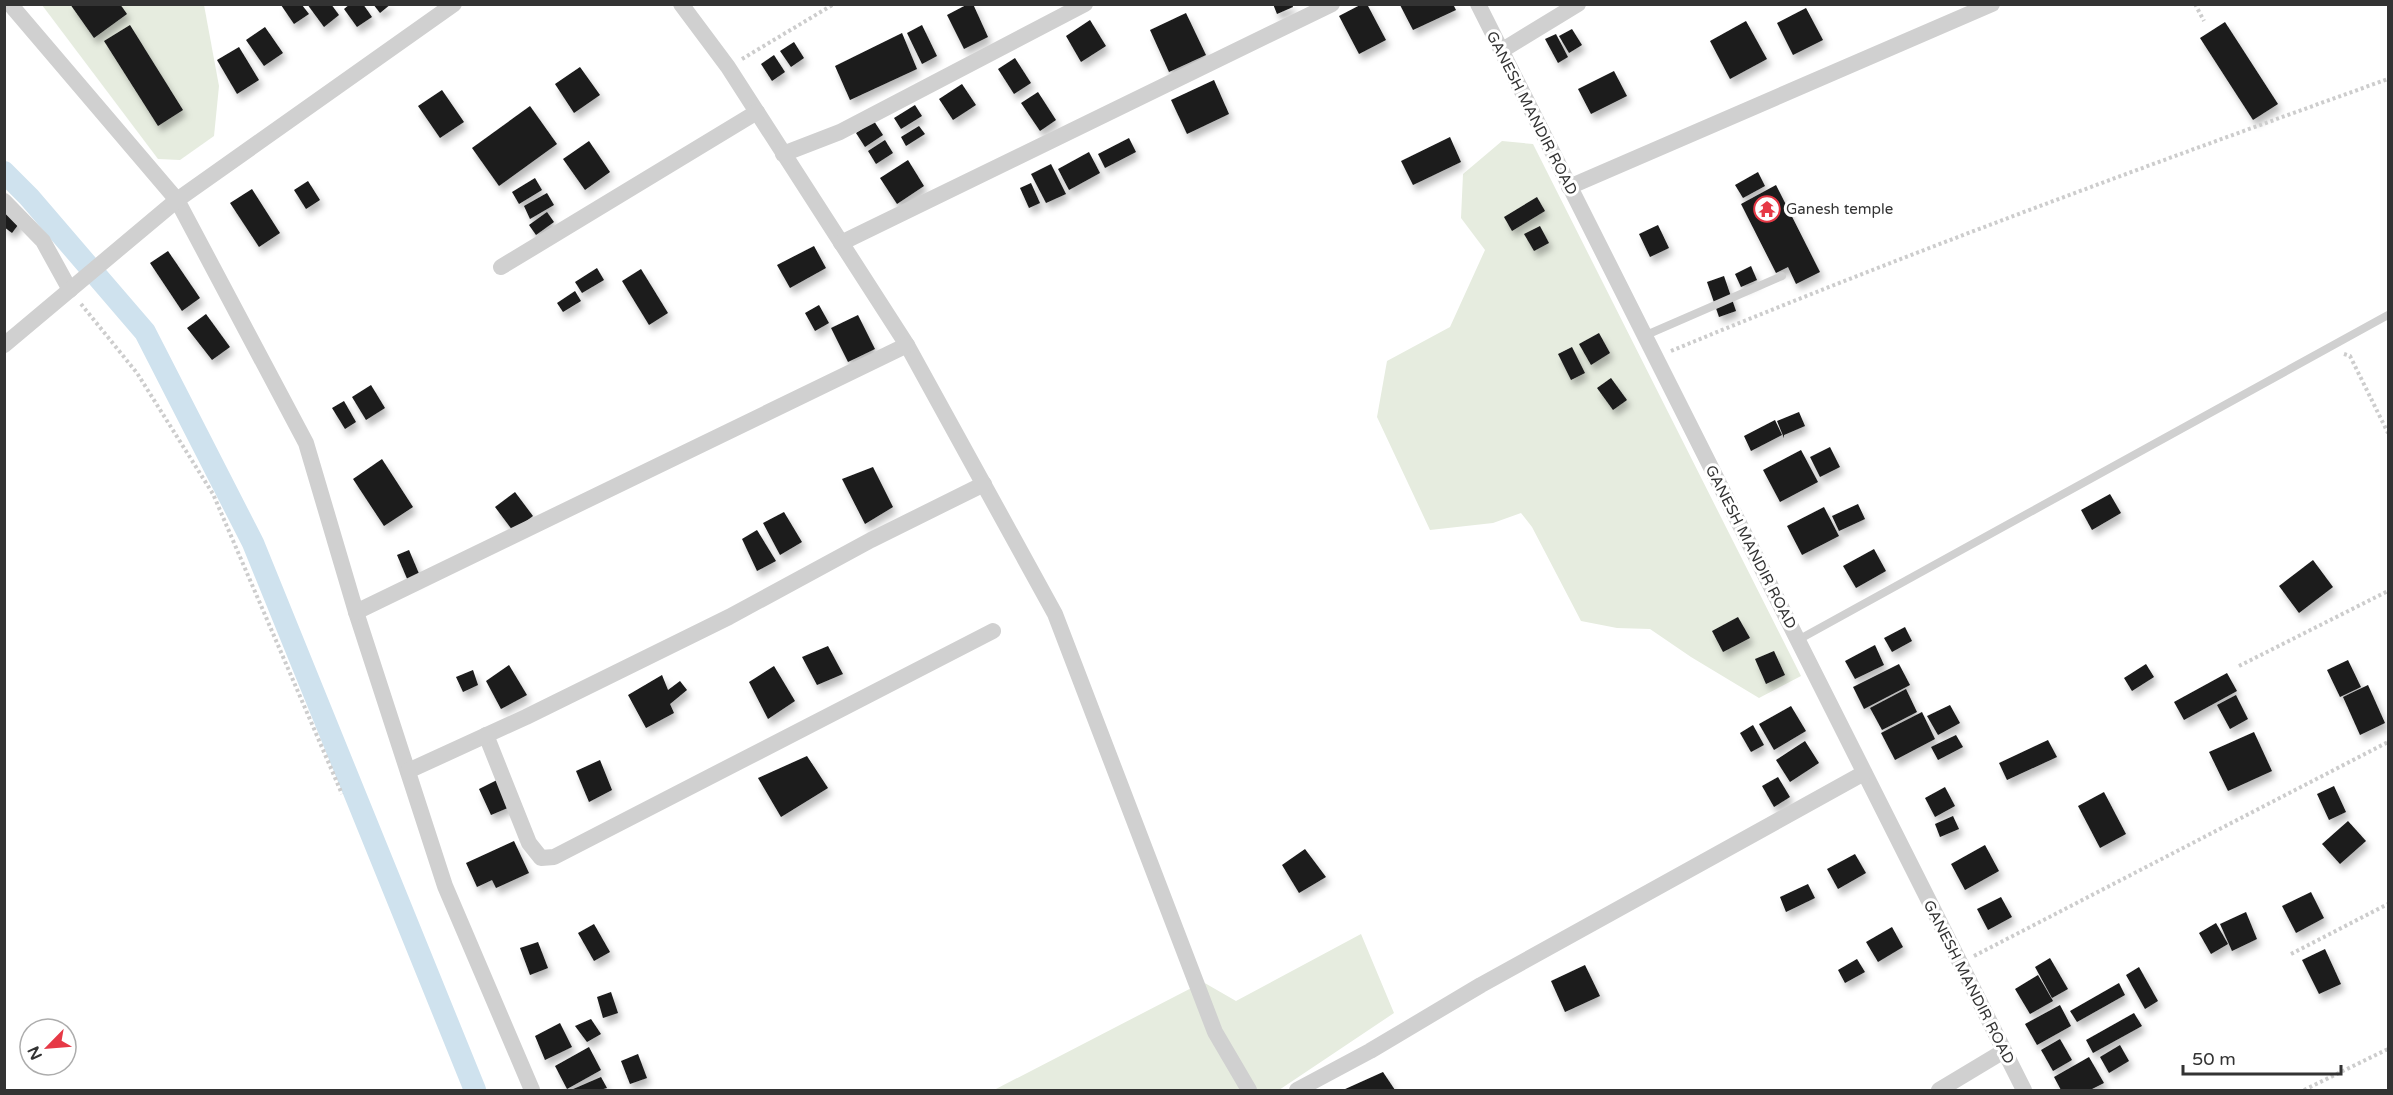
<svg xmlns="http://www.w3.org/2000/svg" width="2393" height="1095" font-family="'Varela Round',sans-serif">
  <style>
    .green { fill: #e6ecdf }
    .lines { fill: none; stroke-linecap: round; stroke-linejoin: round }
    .canal { stroke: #cfe2ee; stroke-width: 22 }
    .building { fill: #1a1a1a; filter: url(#shadow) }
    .path { stroke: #cdcdcd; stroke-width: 4; stroke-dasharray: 3 3; stroke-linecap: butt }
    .service { stroke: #d0d0d0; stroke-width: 8 }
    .minor { stroke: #d0d0d0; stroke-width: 16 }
    .labels { text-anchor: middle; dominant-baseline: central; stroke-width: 6; stroke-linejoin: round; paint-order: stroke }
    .street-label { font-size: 15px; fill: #333; stroke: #fff }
    .poi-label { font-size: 15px; fill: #333; stroke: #fff; text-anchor: start }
  </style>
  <defs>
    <filter id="shadow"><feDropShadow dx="3.5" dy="6" stdDeviation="3" flood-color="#0004"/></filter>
  </defs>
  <rect width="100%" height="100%" fill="#fff"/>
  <g class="green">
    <path d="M42 5H204L219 86 214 136 180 160 158 159Z"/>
    <path d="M1502 141 1533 144 1801 676 1759 698 1691 657 1650 629 1617 628 1581 621 1532 527 1521 513 1493 523 1430 530 1377 417 1387 361 1450 327 1485 250 1461 218 1463 174Z"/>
    <path d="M1361 934 1394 1013 1279 1090H994L1203 982 1236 1001Z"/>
  </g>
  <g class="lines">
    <path class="canal" d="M4 172 29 197 145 332 253 543 475 1090"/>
  </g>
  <g class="building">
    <path d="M70 4H120L127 14 94 38Z"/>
    <path d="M307 4H331L339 15 324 27Z"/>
    <path d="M350 4H363L372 17 357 27 344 9Z"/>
    <path d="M373 4H391L380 13Z"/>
    <path d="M968 4H973L988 37 964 49 947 15Z"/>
    <path d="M1273 4H1292L1293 7 1277 14Z"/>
    <path d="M1362 4H1367L1386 40 1359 54 1339 16Z"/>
    <path d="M1403 4H1453L1456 10 1413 30 1400 5Z"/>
    <path d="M281 5H302L309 14 294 24Z"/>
    <path d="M1806 8 1823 40 1793 55 1777 23Z"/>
    <path d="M1186 13 1206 55 1169 72 1150 30Z"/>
    <path d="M1090 20 1106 46 1081 62 1066 36Z"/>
    <path d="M1746 21 1767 59 1730 79 1710 41Z"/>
    <path d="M2225 22 2278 104 2253 120 2200 38Z"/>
    <path d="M130 25 183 110 158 126 104 41Z"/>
    <path d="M922 25 937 56 922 64 907 33Z"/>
    <path d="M265 27 283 53 264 66 246 40Z"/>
    <path d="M1572 29 1582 45 1569 53 1559 36Z"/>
    <path d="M902 33 917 69 850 100 835 66Z"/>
    <path d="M1556 34 1568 57 1558 63 1545 39Z"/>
    <path d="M794 42 804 58 791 67 780 51Z"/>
    <path d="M239 47 259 80 237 94 217 60Z"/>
    <path d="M774 55 785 72 772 81 761 64Z"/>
    <path d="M1015 58 1031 83 1014 94 998 69Z"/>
    <path d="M580 67 600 95 574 113 555 84Z"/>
    <path d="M1614 71 1627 96 1591 114 1578 89Z"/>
    <path d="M1214 80 1229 114 1187 134 1171 100Z"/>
    <path d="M962 84 976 105 953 120 939 99Z"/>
    <path d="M442 90 464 122 440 138 418 106Z"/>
    <path d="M1038 92 1056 120 1040 131 1021 103Z"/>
    <path d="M915 105 922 116 901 129 894 118Z"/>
    <path d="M530 106 557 144 499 186 472 148Z"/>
    <path d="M874 121 883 135 865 147 856 133Z"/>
    <path d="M919 126 925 134 906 146 901 137Z"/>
    <path d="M1450 137 1461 162 1413 185 1401 161Z"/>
    <path d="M1129 138 1136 152 1105 168 1098 154Z"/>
    <path d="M885 140 893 153 876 164 868 151Z"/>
    <path d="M589 141 610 172 585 190 563 159Z"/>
    <path d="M1089 152 1100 173 1069 190 1058 169Z"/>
    <path d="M908 160 924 186 897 204 880 178Z"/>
    <path d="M1051 164 1066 194 1046 203 1031 174Z"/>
    <path d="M1758 172 1765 186 1743 198 1735 185Z"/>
    <path d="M535 178 542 190 519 204 512 192Z"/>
    <path d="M308 181 320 200 306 209 294 190Z"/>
    <path d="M1031 183 1040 203 1029 208 1020 188Z"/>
    <path d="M1776 185 1820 272 1796 284 1788 267 1776 273 1741 204Z"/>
    <path d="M252 189 280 233 259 247 230 203Z"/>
    <path d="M547 193 554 205 530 219 524 206Z"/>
    <path d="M1537 197 1545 211 1512 231 1504 217Z"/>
    <path d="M4 208 21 221 12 233 4 227Z"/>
    <path d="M547 212 554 222 536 235 529 225Z"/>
    <path d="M1658 225 1669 248 1650 257 1639 234Z"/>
    <path d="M1540 226 1549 243 1534 251 1524 234Z"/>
    <path d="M814 246 826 268 790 288 777 265Z"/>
    <path d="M168 251 200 298 182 311 150 263Z"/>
    <path d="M1751 266 1757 280 1741 287 1735 274Z"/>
    <path d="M597 268 604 280 582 293 575 282Z"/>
    <path d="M641 269 668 313 649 325 622 281Z"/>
    <path d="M1724 276 1736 311 1719 317 1707 282Z"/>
    <path d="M575 291 581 301 563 312 557 303Z"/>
    <path d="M819 305 829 323 815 331 805 313Z"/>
    <path d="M206 314 230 347 212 360 187 328Z"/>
    <path d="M858 315 875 349 848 362 831 328Z"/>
    <path d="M1599 333 1610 353 1591 365 1579 344Z"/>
    <path d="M1572 347 1585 373 1571 380 1558 354Z"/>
    <path d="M1611 378 1627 400 1613 410 1597 388Z"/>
    <path d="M371 385 385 408 366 420 352 397Z"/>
    <path d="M344 401 356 422 345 429 332 408Z"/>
    <path d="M1799 412 1805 426 1784 435V438L1777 421Z"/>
    <path d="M1775 420 1782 435 1751 451 1744 436Z"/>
    <path d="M1830 447 1840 467 1820 477 1810 457Z"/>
    <path d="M1801 450 1818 482 1780 502 1763 470Z"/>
    <path d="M382 459 413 507 384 526 353 479Z"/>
    <path d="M873 467 893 507 865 524 842 479Z"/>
    <path d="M515 492 533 516 513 531 495 507Z"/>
    <path d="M2110 494 2121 513 2092 530 2081 510Z"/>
    <path d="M1858 504 1865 519 1839 531 1832 516Z"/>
    <path d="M1824 507 1839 536 1802 555 1787 526Z"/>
    <path d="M784 512 802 542 780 555 763 523Z"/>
    <path d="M757 530 776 561 757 571 742 539Z"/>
    <path d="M1874 549 1886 571 1856 588 1843 566Z"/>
    <path d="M409 550 420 576 408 581 397 555Z"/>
    <path d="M2313 560 2333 587 2299 613 2279 586Z"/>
    <path d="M1738 617 1750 638 1723 652 1712 631Z"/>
    <path d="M1905 627 1912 641 1892 652 1884 638Z"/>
    <path d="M1875 645 1884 665 1855 679 1845 661Z"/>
    <path d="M828 646 843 674 817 685 802 657Z"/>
    <path d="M1774 651 1785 675 1766 684 1755 659Z"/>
    <path d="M2348 660 2361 687 2340 697 2327 670Z"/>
    <path d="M1899 664 1910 685 1864 709 1853 687Z"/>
    <path d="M2146 664 2154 677 2132 691 2124 678Z"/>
    <path d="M509 665 527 695 501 709 486 681Z"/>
    <path d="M774 666 795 701 768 719 749 682Z"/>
    <path d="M473 670 478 685 463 692 456 677Z"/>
    <path d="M2227 673 2237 691 2184 720 2174 702Z"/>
    <path d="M662 675 668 690 680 681 687 690 670 704 674 713 646 728 628 695Z"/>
    <path d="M2368 685 2385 723 2360 735 2343 697Z"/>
    <path d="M1906 689 1917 712 1882 730 1870 708Z"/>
    <path d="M2236 695 2248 719 2230 729 2217 705Z"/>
    <path d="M1950 705 1960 723 1938 735 1927 716Z"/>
    <path d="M1791 706 1806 731 1774 750 1759 724Z"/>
    <path d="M1922 712 1935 739 1895 760 1881 733Z"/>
    <path d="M1753 725 1764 745 1751 752 1740 733Z"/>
    <path d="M2254 732 2272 771 2228 791 2209 752Z"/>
    <path d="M1956 735 1963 747 1938 760 1931 747Z"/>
    <path d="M2048 740 2057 757 2007 780 1999 763Z"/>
    <path d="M1805 741 1819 763 1790 782 1776 760Z"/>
    <path d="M807 756 828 788 781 817 758 778Z"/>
    <path d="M600 760 612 790 589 802 576 771Z"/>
    <path d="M1778 777 1790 797 1774 807 1762 786Z"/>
    <path d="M497 780 510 807 491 815 479 789Z"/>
    <path d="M2334 786 2346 812 2329 820 2317 794Z"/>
    <path d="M1945 787 1955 806 1935 817 1925 798Z"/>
    <path d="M2104 792 2126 834 2100 848 2078 806Z"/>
    <path d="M1953 816 1959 829 1940 837 1935 824Z"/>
    <path d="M2348 821 2366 841 2340 864 2322 844Z"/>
    <path d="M514 841 529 873 496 888 492 880 477 887 466 863Z"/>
    <path d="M1985 845 1999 871 1965 890 1951 864Z"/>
    <path d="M1305 849 1326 877 1299 893 1282 865Z"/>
    <path d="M1855 854 1866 873 1838 889 1827 869Z"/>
    <path d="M1808 884 1815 898 1786 912 1780 897Z"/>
    <path d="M2311 892 2324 918 2296 933 2282 906Z"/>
    <path d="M2001 897 2012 917 1988 930 1977 909Z"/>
    <path d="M2246 912 2257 939 2232 951 2220 924Z"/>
    <path d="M2216 923 2228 944 2211 954 2199 933Z"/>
    <path d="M594 924 610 952 594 961 578 933Z"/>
    <path d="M1892 927 1903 947 1878 962 1866 942Z"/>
    <path d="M538 942 548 968 530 975 520 948Z"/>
    <path d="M2325 949 2341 984 2319 994 2302 960Z"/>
    <path d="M2050 958 2068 989 2052 998 2035 967Z"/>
    <path d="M1857 959 1865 972 1845 983 1838 970Z"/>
    <path d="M1585 965 1600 996 1565 1012 1551 981Z"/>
    <path d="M2139 967 2158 1001 2145 1009 2126 975Z"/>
    <path d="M2038 975 2053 1001 2030 1014 2015 989Z"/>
    <path d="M2119 983 2125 995 2077 1022 2070 1011Z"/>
    <path d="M611 992 618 1013 603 1018 597 997Z"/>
    <path d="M2060 1005 2071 1026 2037 1045 2025 1024Z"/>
    <path d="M2134 1013 2142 1026 2093 1053 2086 1040Z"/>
    <path d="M591 1019 601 1034 587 1042 575 1026Z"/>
    <path d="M560 1023 572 1047 545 1060 535 1036Z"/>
    <path d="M2060 1039 2072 1060 2053 1071 2041 1050Z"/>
    <path d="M2120 1045 2129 1061 2109 1073 2100 1057Z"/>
    <path d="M589 1047 601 1070 567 1089 555 1066Z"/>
    <path d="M638 1054 647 1078 630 1084 621 1061Z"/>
    <path d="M2089 1057 2104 1083 2090 1090H2061L2054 1077Z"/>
    <path d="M1383 1072 1395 1090H1343Z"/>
    <path d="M601 1077 607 1088 600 1090H571Z"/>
  </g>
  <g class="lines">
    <g class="path">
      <path d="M2195 4 2204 21"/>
      <path d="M742 59 834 4"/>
      <path d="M81 304 137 373 213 494 342 794"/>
      <path d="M1671 351C1907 253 2148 165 2388 79"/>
      <path d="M2344 354 2350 356 2388 433"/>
      <path d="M2239 666 2388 591"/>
      <path d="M2291 954 2388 904"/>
      <path d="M1974 956 2388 742"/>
      <path d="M2304 1090 2388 1049"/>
    </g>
    <g class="service">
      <path d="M1644 336 1782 276"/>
      <path d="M1798 640 2388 315"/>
    </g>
    <g class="minor">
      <path d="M10 4 177 200 306 443 356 612 445 886 532 1090"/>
      <path d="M681 4 728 67 907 345 1055 614 1215 1032 1249 1090"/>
      <path d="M1478 4 2024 1090"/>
      <path d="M1501 51 1578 4"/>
      <path d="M783 154 840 132 1085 4"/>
      <path d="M1569 187 1992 4"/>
      <path d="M4 201 43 241 70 290"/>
      <path d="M841 243 1332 4"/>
      <path d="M501 267 757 112"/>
      <path d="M4 345 177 200 454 4"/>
      <path d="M356 612 907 345"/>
      <path d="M486 735 529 843 541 858 554 857 993 631"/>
      <path d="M408 771 526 717 729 617 871 540 984 484"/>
      <path d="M1297 1090 1370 1051 1481 985 1864 773"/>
      <path d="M1939 1090 2004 1051"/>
    </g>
  </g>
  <defs>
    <g id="temple-ring" transform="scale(1.35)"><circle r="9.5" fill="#fff" stroke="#e63946" stroke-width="1.5"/><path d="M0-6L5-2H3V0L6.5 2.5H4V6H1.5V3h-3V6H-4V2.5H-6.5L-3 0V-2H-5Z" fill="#e63946"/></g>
  </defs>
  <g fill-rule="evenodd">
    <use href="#temple-ring" x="1767" y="209"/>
  </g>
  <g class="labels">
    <g class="street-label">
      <text transform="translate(1532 113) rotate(63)">GANESH MANDIR ROAD</text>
      <text transform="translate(1751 547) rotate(63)">GANESH MANDIR ROAD</text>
      <text transform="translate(1969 982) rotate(63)">GANESH MANDIR ROAD</text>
    </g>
    <g class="poi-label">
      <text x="1786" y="209">Ganesh temple</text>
    </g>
  </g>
  <rect width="2393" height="1095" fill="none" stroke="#333333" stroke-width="12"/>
  <g transform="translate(48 1047) rotate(245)"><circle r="28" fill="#ffffff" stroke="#adadad" stroke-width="1.5"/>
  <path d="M0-4.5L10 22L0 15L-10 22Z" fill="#e63946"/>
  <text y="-9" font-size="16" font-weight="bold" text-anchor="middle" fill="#333333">N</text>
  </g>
  <path d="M2183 1065v9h158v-9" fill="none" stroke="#333333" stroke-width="3"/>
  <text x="2192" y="1065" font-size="18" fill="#333333" stroke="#ffffff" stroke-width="4.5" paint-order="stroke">50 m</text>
</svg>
